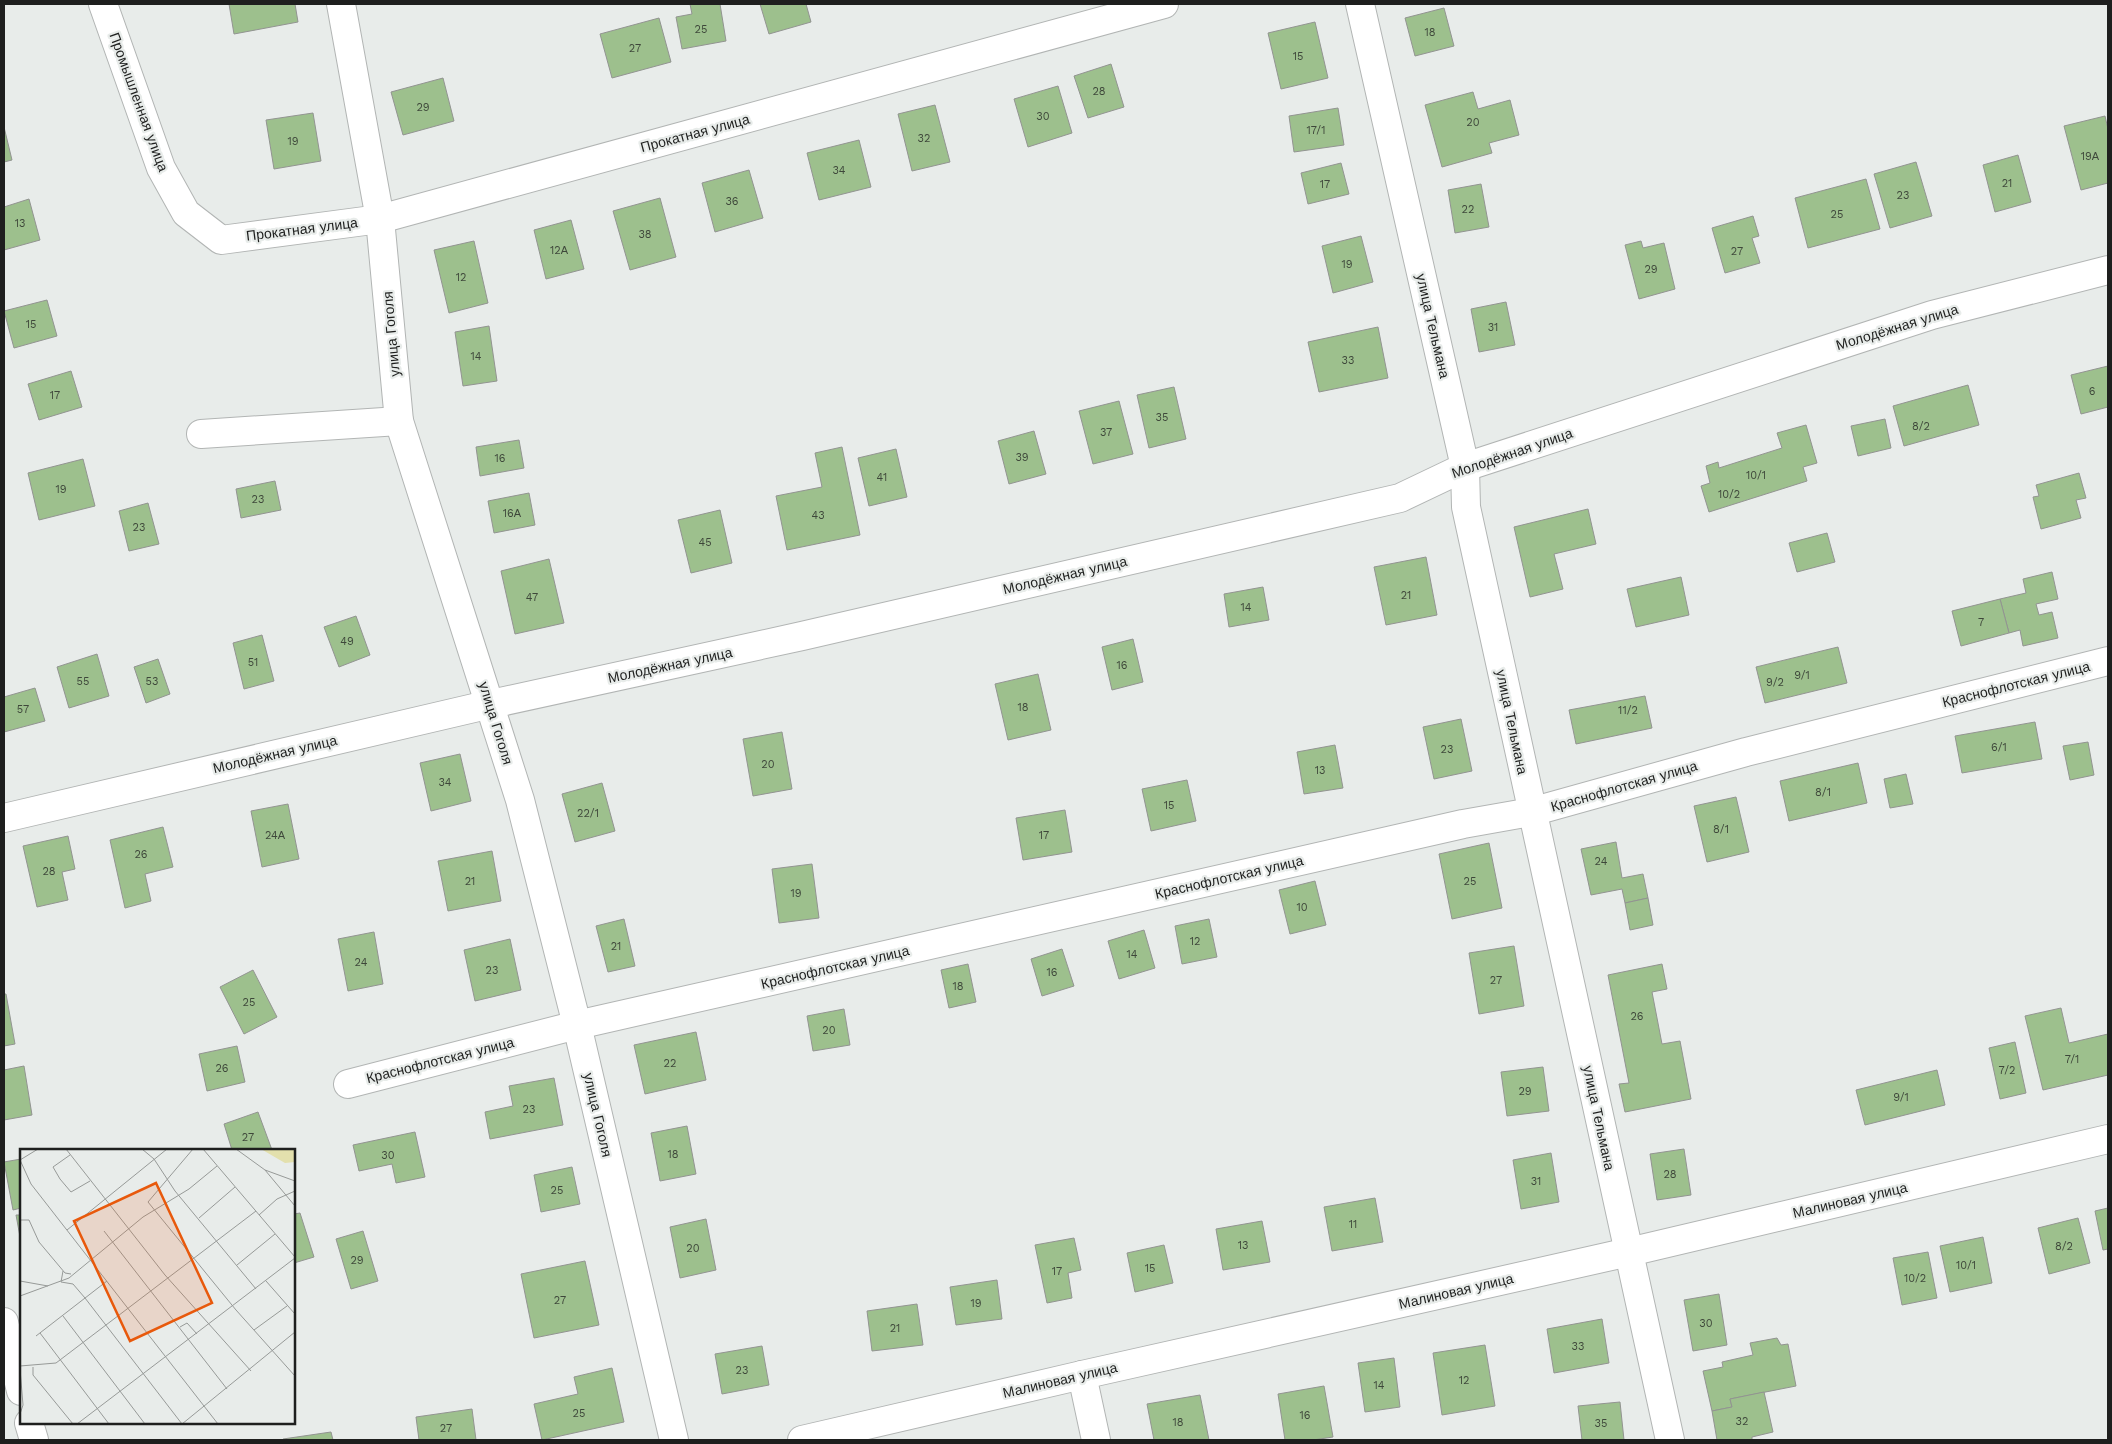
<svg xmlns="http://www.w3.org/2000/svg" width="2112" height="1444" font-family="'Work Sans',sans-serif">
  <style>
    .building { fill: #9dc08d; stroke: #929491 }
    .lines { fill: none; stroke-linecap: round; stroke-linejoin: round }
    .street-casing { stroke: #b2b5b4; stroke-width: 30 }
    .secondary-casing { stroke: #b2b5b4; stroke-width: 30 }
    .street { stroke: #fff; stroke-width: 28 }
    .secondary { stroke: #fff; stroke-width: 28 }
    .labels { text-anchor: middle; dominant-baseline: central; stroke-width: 4.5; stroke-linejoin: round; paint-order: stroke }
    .number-label { font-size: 11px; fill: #3e473a }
    .street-label { font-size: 14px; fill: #1e1f1e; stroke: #e8ecea }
    .inset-road { fill: none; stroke: #979a98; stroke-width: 1 }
    .view { fill: #e8590c; fill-opacity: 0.15; stroke: #e8590c; stroke-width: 2.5 }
    .inset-edge { fill: none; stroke: #1e1f1e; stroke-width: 2.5 }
  </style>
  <rect width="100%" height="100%" fill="#e8ecea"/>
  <g class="building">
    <path d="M229 4H295L298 22 234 34Z"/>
    <path d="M690 4H720L726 41 682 49 676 17 692 14Z"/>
    <path d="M760 4H806L811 22 769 34Z"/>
    <path d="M1444 8 1454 46 1415 56 1405 18Z"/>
    <path d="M659 18 671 62 612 78 600 34Z"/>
    <path d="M1315 22 1328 78 1281 89 1268 33Z"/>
    <path d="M1111 64 1124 107 1088 118 1074 76Z"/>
    <path d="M443 78 454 121 403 135 391 92Z"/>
    <path d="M1058 86 1072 133 1028 147 1014 99Z"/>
    <path d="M1473 92 1478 109 1510 100 1519 135 1489 143 1492 153 1442 167 1425 105Z"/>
    <path d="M935 105 950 162 912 171 898 114Z"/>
    <path d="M1338 108 1344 145 1294 152 1289 116Z"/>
    <path d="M313 113 321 161 274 169 266 120Z"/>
    <path d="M2105 116 2108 129V183L2081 190 2064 126Z"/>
    <path d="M4 127 12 160 4 162Z"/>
    <path d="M859 140 871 187 819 200 807 153Z"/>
    <path d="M2018 155 2031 202 1995 212 1983 165Z"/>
    <path d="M1916 162 1932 216 1890 228 1874 174Z"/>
    <path d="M1341 163 1349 194 1308 204 1301 173Z"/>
    <path d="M749 170 763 218 715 232 702 183Z"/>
    <path d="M1866 179 1880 229 1808 248 1795 198Z"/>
    <path d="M1481 184 1489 227 1455 233 1448 190Z"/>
    <path d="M660 198 676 257 630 270 613 211Z"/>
    <path d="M29 199 40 240 4 250V207Z"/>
    <path d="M1753 216 1759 236 1752 238 1760 263 1725 273 1712 228Z"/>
    <path d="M571 220 584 269 546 279 534 230Z"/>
    <path d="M1361 236 1373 282 1333 293 1322 246Z"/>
    <path d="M474 241 488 303 449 313 434 250Z"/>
    <path d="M1641 241 1643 248 1664 243 1675 289 1639 299 1625 245Z"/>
    <path d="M47 300 57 336 14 348 4 311Z"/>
    <path d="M1506 302 1515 345 1479 352 1471 309Z"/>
    <path d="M489 326 497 381 463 386 455 332Z"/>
    <path d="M1378 327 1388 378 1319 392 1308 342Z"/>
    <path d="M2108 366V407L2081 414 2071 375Z"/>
    <path d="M71 371 82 407 39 420 28 384Z"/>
    <path d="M1968 385 1979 425 1904 446 1893 406Z"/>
    <path d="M1174 387 1186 439 1149 448 1137 395Z"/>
    <path d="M1119 401 1133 454 1093 464 1079 411Z"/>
    <path d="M1885 419 1891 448 1858 456 1851 426Z"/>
    <path d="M1806 425 1817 463 1803 467 1807 481 1709 512 1701 486 1710 483 1706 466 1718 462 1719 468 1782 448 1777 433Z"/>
    <path d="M1034 431 1046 474 1009 484 998 441Z"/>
    <path d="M519 440 524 468 480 476 476 447Z"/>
    <path d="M842 447 860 535 787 550 776 496 822 487 815 453Z"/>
    <path d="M896 449 907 497 869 506 858 458Z"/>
    <path d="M83 459 95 506 39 520 28 473Z"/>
    <path d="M2079 473 2086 498 2076 500 2081 518 2041 529 2033 497 2039 496 2036 485Z"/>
    <path d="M275 481 281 510 241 518 236 489Z"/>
    <path d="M529 493 535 525 494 533 488 501Z"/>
    <path d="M148 503 159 544 129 551 119 511Z"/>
    <path d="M1588 509 1596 544 1554 554 1563 589 1530 597 1514 527Z"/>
    <path d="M720 510 732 563 691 573 678 520Z"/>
    <path d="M1827 533 1835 562 1797 572 1789 543Z"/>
    <path d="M1426 557 1437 615 1386 625 1374 567Z"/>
    <path d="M549 559 564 623 515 634 501 571Z"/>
    <path d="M2052 572 2058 599 2036 604 2039 615 2052 612 2058 638 2023 646 2020 630 2009 633 2000 599 2026 593 2023 579Z"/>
    <path d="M1681 577 1689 615 1636 627 1627 589Z"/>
    <path d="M1263 587 1269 620 1229 627 1224 594Z"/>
    <path d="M2000 599 2009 633 1961 646 1952 611Z"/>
    <path d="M356 616 370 655 339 667 324 627Z"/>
    <path d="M262 635 274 681 244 689 233 643Z"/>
    <path d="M1133 639 1143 682 1112 690 1102 647Z"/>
    <path d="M1838 647 1847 683 1765 703 1756 667Z"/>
    <path d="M97 654 109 696 69 708 57 667Z"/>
    <path d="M158 659 170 694 146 703 134 667Z"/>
    <path d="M1038 674 1051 730 1008 740 995 684Z"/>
    <path d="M35 688 45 721 4 732V697Z"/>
    <path d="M1645 696 1652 728 1576 744 1569 710Z"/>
    <path d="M1461 719 1472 771 1434 779 1423 727Z"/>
    <path d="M2035 722 2042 759 1962 773 1955 736Z"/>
    <path d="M782 732 792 789 753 796 743 739Z"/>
    <path d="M2088 742 2094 775 2070 780 2063 746Z"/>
    <path d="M1335 745 1343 788 1304 794 1297 752Z"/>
    <path d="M460 754 471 801 431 811 420 763Z"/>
    <path d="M1858 763 1867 803 1789 821 1780 781Z"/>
    <path d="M1906 774 1913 804 1890 808 1884 779Z"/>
    <path d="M1187 780 1196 821 1151 831 1142 789Z"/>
    <path d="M602 783 615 831 575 842 562 794Z"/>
    <path d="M1736 797 1749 852 1707 862 1694 806Z"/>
    <path d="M288 804 299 859 262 867 251 811Z"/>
    <path d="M1065 810 1072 852 1023 860 1016 818Z"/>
    <path d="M163 827 173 867 145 874 151 901 125 908 110 840Z"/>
    <path d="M68 836 75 869 62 872 68 900 37 907 23 846Z"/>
    <path d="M1616 842 1622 878 1643 874 1648 898 1625 903 1622 889 1591 895 1581 849Z"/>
    <path d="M1489 843 1502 908 1452 919 1439 854Z"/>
    <path d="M492 851 501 901 448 911 438 861Z"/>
    <path d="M812 864 819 918 779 923 772 869Z"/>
    <path d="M1315 881 1326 925 1290 934 1279 890Z"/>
    <path d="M1648 898 1653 925 1630 930 1625 903Z"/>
    <path d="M624 919 635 966 608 972 596 926Z"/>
    <path d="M1209 919 1217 957 1182 964 1175 926Z"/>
    <path d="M1144 930 1155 968 1119 979 1108 941Z"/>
    <path d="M374 932 383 984 348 991 338 939Z"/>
    <path d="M510 939 521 990 475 1001 464 950Z"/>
    <path d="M1514 946 1524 1006 1479 1014 1469 953Z"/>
    <path d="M1062 949 1074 986 1042 996 1031 959Z"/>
    <path d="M968 964 976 1002 949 1008 941 970Z"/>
    <path d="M1662 964 1667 989 1652 992 1662 1044 1680 1041 1691 1099 1625 1112 1619 1084 1629 1083 1608 975Z"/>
    <path d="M253 970 277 1017 244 1034 220 987Z"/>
    <path d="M4 994H6L15 1044 4 1046Z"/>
    <path d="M2061 1008 2069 1043 2108 1034V1075L2043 1090 2025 1016Z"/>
    <path d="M844 1009 850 1045 813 1051 807 1016Z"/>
    <path d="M696 1032 706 1080 645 1094 634 1045Z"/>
    <path d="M2015 1042 2026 1093 2000 1099 1989 1048Z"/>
    <path d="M237 1046 245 1082 207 1091 199 1054Z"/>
    <path d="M24 1066 32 1115 4 1120V1070Z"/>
    <path d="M1543 1067 1549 1111 1507 1116 1501 1072Z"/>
    <path d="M1937 1070 1945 1105 1865 1125 1856 1090Z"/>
    <path d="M554 1078 563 1125 490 1139 485 1112 513 1106 509 1086Z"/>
    <path d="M258 1112 272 1150H232L224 1124Z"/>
    <path d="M687 1126 696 1174 660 1181 651 1133Z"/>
    <path d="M415 1132 425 1177 396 1183 392 1164 359 1171 353 1145Z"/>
    <path d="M1684 1149 1691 1195 1657 1200 1650 1154Z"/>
    <path d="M1551 1153 1559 1202 1521 1209 1513 1160Z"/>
    <path d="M21 1159V1208L13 1210 4 1162Z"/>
    <path d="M572 1167 580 1204 541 1212 534 1175Z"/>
    <path d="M1375 1198 1383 1242 1332 1251 1324 1207Z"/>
    <path d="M2108 1208V1249L2103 1250 2095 1211Z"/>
    <path d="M300 1213 314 1257 294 1263V1214Z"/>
    <path d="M16 1215H21V1242Z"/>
    <path d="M2078 1218 2090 1263 2049 1274 2038 1228Z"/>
    <path d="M706 1219 716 1270 680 1278 670 1227Z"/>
    <path d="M1262 1221 1270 1262 1223 1270 1216 1229Z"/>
    <path d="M363 1231 378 1281 351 1289 336 1239Z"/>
    <path d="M1983 1237 1992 1283 1950 1292 1940 1246Z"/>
    <path d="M1074 1238 1081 1270 1068 1273 1072 1298 1047 1303 1035 1245Z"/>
    <path d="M1164 1245 1173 1283 1135 1292 1127 1253Z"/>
    <path d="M1928 1252 1937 1298 1902 1305 1893 1258Z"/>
    <path d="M585 1261 599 1325 534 1338 521 1274Z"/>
    <path d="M997 1280 1002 1319 956 1325 950 1287Z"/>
    <path d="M1719 1294 1727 1345 1693 1351 1684 1300Z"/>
    <path d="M917 1304 923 1345 872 1351 867 1311Z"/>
    <path d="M1602 1319 1609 1363 1554 1373 1547 1329Z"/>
    <path d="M1777 1338 1781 1345 1788 1344 1796 1386 1730 1399 1732 1407 1712 1411 1703 1371 1723 1367 1722 1362 1753 1355 1750 1343Z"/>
    <path d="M1485 1345 1495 1406 1442 1415 1433 1353Z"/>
    <path d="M762 1346 769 1385 722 1394 715 1354Z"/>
    <path d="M1394 1358 1400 1407 1365 1412 1358 1363Z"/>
    <path d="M612 1368 624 1422 542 1440 534 1404 578 1394 574 1377Z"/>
    <path d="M1324 1386 1333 1437 1313 1440H1285L1278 1394Z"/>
    <path d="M1764 1392 1773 1432 1752 1437V1440H1717L1712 1411 1732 1407 1730 1399Z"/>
    <path d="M1200 1395 1209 1440H1154L1147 1404Z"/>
    <path d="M1620 1402 1624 1440H1582L1578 1406Z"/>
    <path d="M472 1409 476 1440H419L416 1417Z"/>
    <path d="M331 1432 333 1440H283V1439Z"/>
  </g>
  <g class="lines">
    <g class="street-casing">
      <g id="street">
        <path d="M103 4 161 168 186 213 221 240 380 219 1164 4"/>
        <path d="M341 4 380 219 399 421 520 800 577 1025 674 1440"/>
        <path d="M1360 4 1465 467 1466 507 1670 1440"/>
        <path d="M201 434 399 421"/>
        <path d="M4 818 491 704 802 636 1400 498 1465 467 1932 315 2108 270"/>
        <path d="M348 1084 577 1025 1463 824 1531 812 1746 752 2108 661"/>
        <path d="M1082 1375 1096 1440"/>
      </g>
    </g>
    <g class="secondary-casing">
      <g id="secondary">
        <path d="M4 1322 21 1391"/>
        <path d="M29 1423 34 1440"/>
        <path d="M802 1440 1082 1375 1629 1252 2108 1139"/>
      </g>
    </g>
    <use href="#street" class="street"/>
    <use href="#secondary" class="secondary"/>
  </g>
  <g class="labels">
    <g class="number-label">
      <text x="701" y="29">25</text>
      <text x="1430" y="32">18</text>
      <text x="635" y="48">27</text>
      <text x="1298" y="56">15</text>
      <text x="1099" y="91">28</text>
      <text x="423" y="107">29</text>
      <text x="1043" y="116">30</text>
      <text x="1473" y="122">20</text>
      <text x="1316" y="130">17/1</text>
      <text x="924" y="138">32</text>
      <text x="293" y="141">19</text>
      <text x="2090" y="156">19А</text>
      <text x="839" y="170">34</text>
      <text x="2007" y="183">21</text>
      <text x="1325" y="184">17</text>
      <text x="1903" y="195">23</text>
      <text x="732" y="201">36</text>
      <text x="1468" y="209">22</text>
      <text x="1837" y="214">25</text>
      <text x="20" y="223">13</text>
      <text x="645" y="234">38</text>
      <text x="559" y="250">12А</text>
      <text x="1737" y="251">27</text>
      <text x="1347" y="264">19</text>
      <text x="1651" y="269">29</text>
      <text x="461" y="277">12</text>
      <text x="31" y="324">15</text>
      <text x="1493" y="327">31</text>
      <text x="476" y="356">14</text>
      <text x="1348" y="360">33</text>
      <text x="2092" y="391">6</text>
      <text x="55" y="395">17</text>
      <text x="1162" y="417">35</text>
      <text x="1921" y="426">8/2</text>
      <text x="1106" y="432">37</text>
      <text x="1022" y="457">39</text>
      <text x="500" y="458">16</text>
      <text x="1756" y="475">10/1</text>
      <text x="882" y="477">41</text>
      <text x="61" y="489">19</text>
      <text x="1729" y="494">10/2</text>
      <text x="258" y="499">23</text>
      <text x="512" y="513">16А</text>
      <text x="818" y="515">43</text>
      <text x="139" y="527">23</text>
      <text x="705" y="542">45</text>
      <text x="1406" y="595">21</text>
      <text x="532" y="597">47</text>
      <text x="1246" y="607">14</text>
      <text x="1981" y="622">7</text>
      <text x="347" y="641">49</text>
      <text x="253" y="662">51</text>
      <text x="1122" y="665">16</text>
      <text x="1802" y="675">9/1</text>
      <text x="83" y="681">55</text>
      <text x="152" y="681">53</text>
      <text x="1775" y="682">9/2</text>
      <text x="1023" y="707">18</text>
      <text x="23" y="709">57</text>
      <text x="1628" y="710">11/2</text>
      <text x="1999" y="747">6/1</text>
      <text x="1447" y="749">23</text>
      <text x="768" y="764">20</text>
      <text x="1320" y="770">13</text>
      <text x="445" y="782">34</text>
      <text x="1823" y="792">8/1</text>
      <text x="1169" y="805">15</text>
      <text x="588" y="813">22/1</text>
      <text x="1721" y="829">8/1</text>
      <text x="275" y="835">24А</text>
      <text x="1044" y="835">17</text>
      <text x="141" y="854">26</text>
      <text x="1601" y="861">24</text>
      <text x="49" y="871">28</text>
      <text x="470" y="881">21</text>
      <text x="1470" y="881">25</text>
      <text x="796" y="893">19</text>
      <text x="1302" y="907">10</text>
      <text x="1195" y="941">12</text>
      <text x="616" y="946">21</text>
      <text x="1132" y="954">14</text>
      <text x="361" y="962">24</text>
      <text x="492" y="970">23</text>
      <text x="1052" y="972">16</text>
      <text x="1496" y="980">27</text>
      <text x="958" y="986">18</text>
      <text x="249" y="1002">25</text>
      <text x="1637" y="1016">26</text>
      <text x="829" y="1030">20</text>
      <text x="2072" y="1059">7/1</text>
      <text x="670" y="1063">22</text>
      <text x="222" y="1068">26</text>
      <text x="2007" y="1070">7/2</text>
      <text x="1525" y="1091">29</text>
      <text x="1901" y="1097">9/1</text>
      <text x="529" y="1109">23</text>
      <text x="248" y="1137">27</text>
      <text x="673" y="1154">18</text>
      <text x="388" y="1155">30</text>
      <text x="1670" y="1174">28</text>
      <text x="1536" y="1181">31</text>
      <text x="557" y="1190">25</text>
      <text x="1353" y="1224">11</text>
      <text x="1243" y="1245">13</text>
      <text x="2064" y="1246">8/2</text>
      <text x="693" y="1248">20</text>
      <text x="357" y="1260">29</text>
      <text x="1966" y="1265">10/1</text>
      <text x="1150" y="1268">15</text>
      <text x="1057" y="1271">17</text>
      <text x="1915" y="1278">10/2</text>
      <text x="560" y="1300">27</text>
      <text x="976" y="1303">19</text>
      <text x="1706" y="1323">30</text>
      <text x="895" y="1328">21</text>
      <text x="1578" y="1346">33</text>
      <text x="742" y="1370">23</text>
      <text x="1464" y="1380">12</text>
      <text x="1379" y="1385">14</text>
      <text x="579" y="1413">25</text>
      <text x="1305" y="1415">16</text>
      <text x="1742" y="1421">32</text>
      <text x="1178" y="1422">18</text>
      <text x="1601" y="1423">35</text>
      <text x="446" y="1428">27</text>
    </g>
    <g class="street-label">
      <text transform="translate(139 102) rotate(70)">Промышленная улица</text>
      <text transform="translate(695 133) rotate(-15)">Прокатная улица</text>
      <text transform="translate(302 229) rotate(-7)">Прокатная улица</text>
      <text transform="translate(1433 326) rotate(77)">улица Тельмана</text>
      <text transform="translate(1897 327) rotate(-17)">Молодёжная улица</text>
      <text transform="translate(391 334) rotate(-95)">улица Гоголя</text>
      <text transform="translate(1512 453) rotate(-19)">Молодёжная улица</text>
      <text transform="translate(1065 575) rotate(-13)">Молодёжная улица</text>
      <text transform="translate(670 665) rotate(-12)">Молодёжная улица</text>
      <text transform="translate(2016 684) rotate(-14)">Краснофлотская улица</text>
      <text transform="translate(1512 722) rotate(78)">улица Тельмана</text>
      <text transform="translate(496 723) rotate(73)">улица Гоголя</text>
      <text transform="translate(275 754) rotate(-13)">Молодёжная улица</text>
      <text transform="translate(1624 786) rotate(-16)">Краснофлотская улица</text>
      <text transform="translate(1229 877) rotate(-13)">Краснофлотская улица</text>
      <text transform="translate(835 967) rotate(-13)">Краснофлотская улица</text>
      <text transform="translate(440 1060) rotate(-14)">Краснофлотская улица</text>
      <text transform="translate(598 1115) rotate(77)">улица Гоголя</text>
      <text transform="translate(1599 1118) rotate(78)">улица Тельмана</text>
      <text transform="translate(1850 1200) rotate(-13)">Малиновая улица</text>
      <text transform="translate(1456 1291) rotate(-13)">Малиновая улица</text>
      <text transform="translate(1060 1380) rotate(-13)">Малиновая улица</text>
    </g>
  </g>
  <g transform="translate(20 1149)">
    <rect width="275" height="275" fill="#e8ecea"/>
    <path d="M241 0H275V13L265 14Z" fill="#e3e0ad"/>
    <path class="inset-road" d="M46 0 145 126 231 222M122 0 134 10 155 42 236 140M173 0 128 53 216 161 275 227M183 0 275 108M216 0 245 21 275 57M50 6 33 18 40 30 51 43 70 32M0 11 11 35 198 275M0 11 18 0M245 21 275 32M239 66 257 50 275 42M179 69 215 38M0 71H9L19 93 45 124 51 125M47 81 147 0M84 82 207 240M217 116 255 85M43 122 41 133 53 135 65 149 162 275M0 132 28 137M246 132 275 165M0 147 49 129 123 68 169 40 197 17M43 167 125 275M160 178 167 174 177 185M234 181 267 157M20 184 89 275M16 187 87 132M0 217 36 214 236 62M13 218V226L53 275M0 220 3 256 0 265M57 275 275 109M162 275 275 183"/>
    <path class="view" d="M136 34 192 154 110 192 54 72Z"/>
    <rect width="275" height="275" class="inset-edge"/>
  </g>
  <rect width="2112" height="1444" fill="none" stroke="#1e1f1e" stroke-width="10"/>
</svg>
